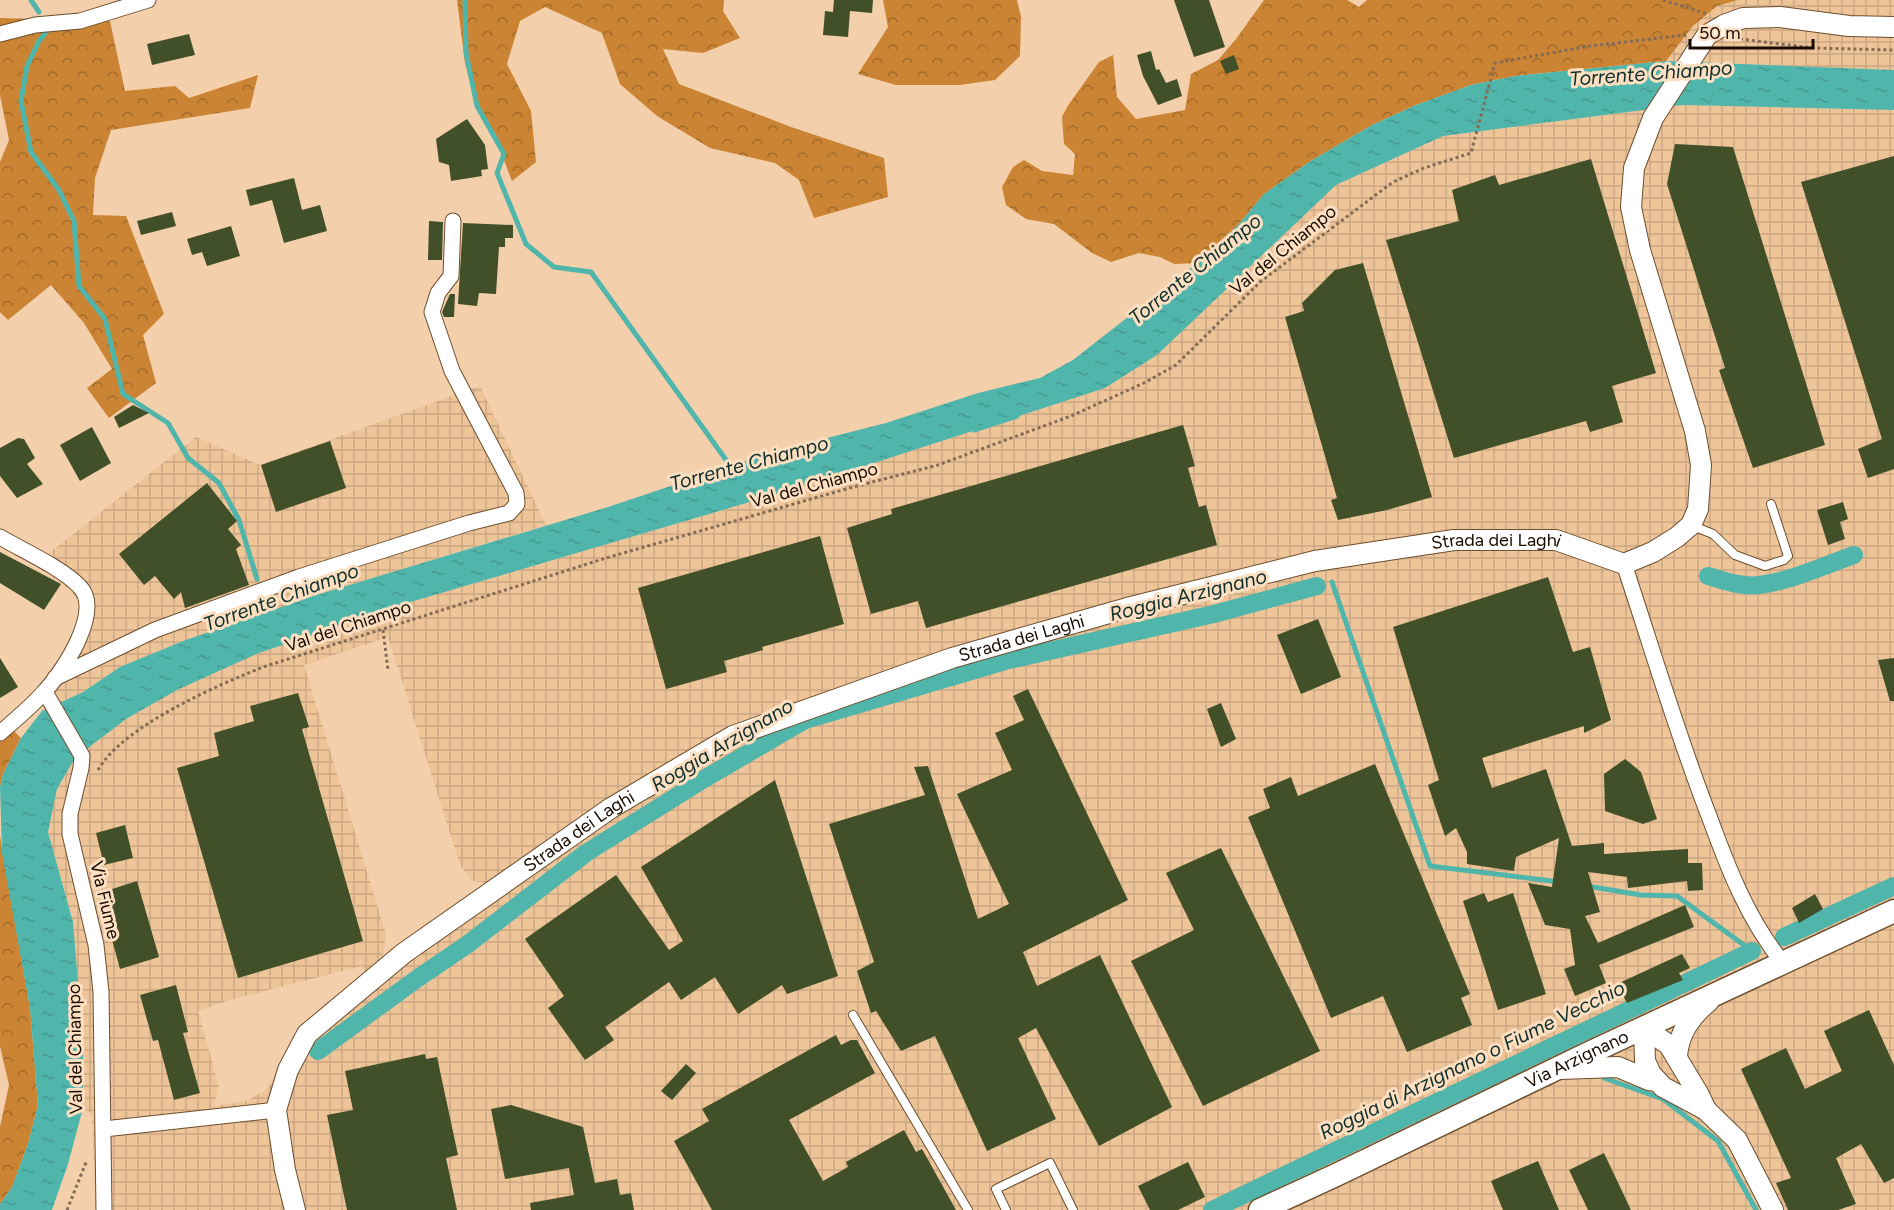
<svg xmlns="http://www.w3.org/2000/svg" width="1894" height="1210" font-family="Figtree,sans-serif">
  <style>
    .industrial { fill: url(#industrial-grid); fill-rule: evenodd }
    .forest { fill: url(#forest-crowns) }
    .water { fill: url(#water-ripples) }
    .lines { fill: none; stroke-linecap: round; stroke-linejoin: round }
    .stream { stroke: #50b5ab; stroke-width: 5 }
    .canal { stroke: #50b5ab; stroke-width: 18 }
    .building { fill: #415028 }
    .service-casing { stroke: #6e4f2e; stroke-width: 10 }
    .minor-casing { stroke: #6e4f2e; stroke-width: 17 }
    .tertiary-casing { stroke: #6e4f2e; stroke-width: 22 }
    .secondary-casing { stroke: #6e4f2e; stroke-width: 25 }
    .path { stroke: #846b55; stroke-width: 3; stroke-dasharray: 3 3; stroke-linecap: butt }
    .service { stroke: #fff; stroke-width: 8 }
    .minor { stroke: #fff; stroke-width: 15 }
    .tertiary { stroke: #fff; stroke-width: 20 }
    .secondary { stroke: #fff; stroke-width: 22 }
    .labels { text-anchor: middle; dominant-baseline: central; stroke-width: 6; stroke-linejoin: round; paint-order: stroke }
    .street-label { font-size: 18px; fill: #180b01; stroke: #fcdec1 }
    .water-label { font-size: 20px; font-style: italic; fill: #0f2f2c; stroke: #fcdec1 }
  </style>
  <defs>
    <pattern id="industrial-grid" width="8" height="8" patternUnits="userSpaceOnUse" patternTransform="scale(1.5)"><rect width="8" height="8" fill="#eec499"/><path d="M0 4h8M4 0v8" fill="none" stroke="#cba782"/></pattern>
    <pattern id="forest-crowns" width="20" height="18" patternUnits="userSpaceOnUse" patternTransform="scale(1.5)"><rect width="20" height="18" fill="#ca8433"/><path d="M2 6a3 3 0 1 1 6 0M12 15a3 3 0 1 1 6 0" fill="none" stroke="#a36a29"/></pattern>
    <pattern id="water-ripples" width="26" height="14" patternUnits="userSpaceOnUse" patternTransform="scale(1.5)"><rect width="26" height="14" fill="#50b5ab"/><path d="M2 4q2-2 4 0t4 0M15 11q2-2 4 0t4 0" fill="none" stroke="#459a91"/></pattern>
  </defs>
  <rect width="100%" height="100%" fill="#f4cfab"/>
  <g class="industrial">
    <path d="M1738 0H1894V70L1666 61 1693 26 1717 6Z"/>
    <path d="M1683 105 1894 110V1210H96L92 1114 83 1108V1042L73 922 48 832 57 789 75 758 126 719 177 690 259 653 404 604 794 489 1105 388 1157 355 1336 185 1443 136ZM388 637 460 865 473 881 488 883 383 957 386 934 304 665ZM362 966 366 976 322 1006 294 1042 268 1088 247 1101 214 1106 219 1087 198 1011 230 1000Z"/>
    <path d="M480 386 546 525 313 596 183 641 120 667 83 692 42 711 75 643 81 602 64 585 34 565 196 437 260 465Z"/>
  </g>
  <g class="forest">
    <path d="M457 0H724L723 11 740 38 703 53 663 49 679 84 791 127 884 158 888 197 814 218 799 180 775 163 710 148 657 116 620 84 602 33 545 7 520 21 507 64 531 111 536 162 512 181 502 155 475 101 465 63Z"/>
    <path d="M883 0H1017L1021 17 1020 56 995 80 960 85H896L858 74 888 27Z"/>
    <path d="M1264 0H1347L1359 7 1367 0H1738L1717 6 1693 26 1666 61 1515 76 1471 85 1416 105 1372 125 1309 162 1264 194 1239 224 1197 263 1174 264 1160 257 1139 253 1111 262 1092 253 1054 224 1026 219 1006 205 1002 187 1013 167 1024 160 1042 171 1073 175 1075 154 1064 144 1062 117 1067 107 1099 62 1113 55 1117 97 1136 119 1185 110 1191 74 1218 60 1236 39Z"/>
    <path d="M0 18 110 21 125 91 175 86 189 98 258 75 250 108 111 130 95 178 93 215 126 216 164 314 143 335 156 383 109 418 87 388 112 369 84 323 51 285 8 320 0 312V162L9 140 0 95Z"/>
    <path d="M7 724 21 738 3 774 0 787V729Z"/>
    <path d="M0 836 30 1008 38 1105 28 1144 12 1187 0 1204V1127L9 1085 0 1046Z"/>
  </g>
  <path class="water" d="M1666 61 1894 70V110L1682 105 1443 136 1336 185 1157 355 1105 388 794 489 404 604 259 653 177 690 126 719 75 758 57 789 48 832 73 922 83 1042V1108L68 1164 52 1210H0V1204L12 1187 28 1144 38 1105 30 1008 2 853 0 787 3 774 21 738 42 711 83 692 120 667 183 641 313 596 608 507 772 452 886 423 978 393 1040 378 1073 360 1197 263 1239 224 1264 194 1309 162 1372 125 1416 105 1471 85 1515 76Z"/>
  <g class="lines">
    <g class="stream">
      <path d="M31 0 39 12"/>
      <path d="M465 0 466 53 477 106 504 154 497 173 526 244 554 267 591 272 734 471"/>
      <path d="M47 31 39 41 27 66 21 101 31 152 59 190 74 221 79 286 105 319 123 394 168 423 188 458 219 483 239 520 257 579"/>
      <path d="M974 430 1017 416"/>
      <path d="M1332 582 1430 866 1560 882"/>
      <path d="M1587 886 1641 895 1677 896 1752 951"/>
      <path d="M1604 1078 1663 1099 1718 1141 1756 1210"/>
    </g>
    <g class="canal">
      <path d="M1708 576C1724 581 1742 587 1759 585 1791 581 1823 566 1854 555"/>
      <path d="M1784 937 1894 886"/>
      <path d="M318 1051 418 978 468 944 586 853 704 779 805 720 1005 661 1214 614 1317 586"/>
      <path d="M1212 1210 1752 951"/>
    </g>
  </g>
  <g class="building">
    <path d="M834 0H873L872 13 850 11 848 37 823 35 825 11 833 12Z"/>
    <path d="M1174 0H1209L1225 47 1194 57Z"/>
    <path d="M189 34 195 55 152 65 147 44Z"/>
    <path d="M1151 51 1156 70 1159 69 1166 83 1177 79 1182 96 1158 105 1143 76 1137 55Z"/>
    <path d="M1234 55 1239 69 1226 74 1220 61Z"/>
    <path d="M467 119 485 145 488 169 481 170 482 176 451 181 449 165 439 162 436 139Z"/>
    <path d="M1675 144 1733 147 1825 445 1753 468 1719 370 1725 368 1667 184Z"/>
    <path d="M1894 156V469L1868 478 1858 449 1882 439 1801 182Z"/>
    <path d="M1591 159 1656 373 1612 386 1623 422 1590 432 1586 421 1454 458 1386 240 1459 221 1452 190 1495 175 1499 185Z"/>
    <path d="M294 178 302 210 320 205 327 231 284 243 272 200 250 206 246 190Z"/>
    <path d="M172 212 176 226 141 235 137 221Z"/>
    <path d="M429 221 443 222 442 260H428Z"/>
    <path d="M463 223 513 225V238H505V247H499L496 294 479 293 477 306 458 304Z"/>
    <path d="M231 226 240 256 207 266 202 252 192 255 187 239Z"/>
    <path d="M1363 263 1432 497 1387 510 1338 520 1331 500 1337 498 1285 317 1304 311 1302 303 1335 270Z"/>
    <path d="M450 294H455L454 317H444L442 312Z"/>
    <path d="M133 405 149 413 119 428 114 417Z"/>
    <path d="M1183 425 1195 466 1188 468 1199 507 1206 505 1217 545 926 628 918 601 871 614 847 528 892 514 891 509Z"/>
    <path d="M92 427 111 463 80 481 60 445Z"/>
    <path d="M18 438 24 439 35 458 27 464 43 484 17 498 0 476V448Z"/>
    <path d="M330 441 346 488 276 512 261 465Z"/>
    <path d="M207 483 237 521 228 529 241 545 236 549 249 585 185 608 181 592 174 599 155 576 144 585 119 554Z"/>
    <path d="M1843 502 1848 519 1840 522 1845 539 1828 545 1817 510Z"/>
    <path d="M820 536 844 624 762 647 763 650 724 661 727 672 666 689 638 588Z"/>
    <path d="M0 552 61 584 44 610 0 583Z"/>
    <path d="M1548 577 1573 652 1590 647 1611 720 1584 733V726L1482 758 1492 788 1546 769 1572 846 1604 843V854L1688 849V863H1702L1703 890 1688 891 1687 881 1628 888 1627 877 1588 872 1600 912 1585 916 1598 943 1685 905 1694 927 1599 965 1606 983 1575 996 1564 969 1575 965 1570 929 1545 925 1528 883 1552 887 1559 838 1516 857 1514 871 1467 864V852L1456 828 1445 836 1428 785 1439 780 1393 627Z"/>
    <path d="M1318 619 1341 677 1301 694 1277 635Z"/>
    <path d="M0 658 18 687 0 698Z"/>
    <path d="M1894 658V701H1890L1878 660Z"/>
    <path d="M1028 689 1128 900 1023 952 1037 986 1100 955 1172 1107 1099 1146 1036 1028 1018 1038 1056 1119 987 1151 935 1036 901 1051 876 1011 871 1013 857 971 874 962 829 824 925 795 914 767 928 766 978 919 1009 904 957 794 1012 770 995 733 1024 720 1013 696Z"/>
    <path d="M298 693 309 727 302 729 363 941 238 978 177 768 219 756 214 733 254 721 250 706Z"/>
    <path d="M1221 703 1236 739 1221 747 1207 709Z"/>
    <path d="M1625 759 1641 772 1657 819 1643 824 1605 811 1604 774Z"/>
    <path d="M1375 764 1470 994 1461 998 1472 1025 1407 1052 1383 996 1331 1018 1248 817 1270 808 1263 789 1291 777 1298 796Z"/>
    <path d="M775 780 838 976 787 994 782 985 738 1014 715 977 681 1000 669 982 605 1027 614 1040 585 1060 548 1008 564 996 525 939 616 875 669 950 683 941 641 867Z"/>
    <path d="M125 825 133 858 104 865 96 833Z"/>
    <path d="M1221 848 1320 1051 1203 1106 1131 961 1194 930 1166 873Z"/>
    <path d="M137 881 159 957 120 969 111 936 119 934 106 891Z"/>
    <path d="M1484 893 1488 902 1513 893 1546 994 1498 1010 1463 901Z"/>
    <path d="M1815 894 1823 909 1799 923 1792 908Z"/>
    <path d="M1682 954 1690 968 1679 973 1683 980 1627 1003 1617 984Z"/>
    <path d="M176 985 188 1032 183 1033 200 1093 174 1100 158 1040 153 1041 140 995Z"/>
    <path d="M1869 1010 1894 1065V1178L1884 1183 1861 1144 1836 1158 1856 1204 1838 1210H1788L1776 1183 1791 1178 1741 1069 1786 1048 1805 1089 1842 1071 1824 1031Z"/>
    <path d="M836 1035 841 1045 851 1040H857L875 1073 789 1120 823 1181 848 1167 846 1162 904 1130 916 1152 922 1149 956 1210H712L674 1141 709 1121 702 1109Z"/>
    <path d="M425 1054 426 1059 437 1057 458 1155 446 1158 457 1210H347L327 1115 353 1110 345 1071Z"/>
    <path d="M686 1064 696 1073 672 1100 661 1091Z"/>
    <path d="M511 1105 583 1127 595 1183 617 1179 620 1195 631 1193 634 1210H531L530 1203 574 1195 569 1168 505 1179 491 1109Z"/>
    <path d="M1604 1153 1631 1210H1588L1569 1170Z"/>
    <path d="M1538 1161 1559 1210H1503L1491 1181Z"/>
    <path d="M1188 1162 1205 1197 1178 1210H1150L1138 1186Z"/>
  </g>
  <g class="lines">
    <g class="service-casing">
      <g id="service">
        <path d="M1693 526 1713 534 1735 555 1765 566 1784 560 1788 556 1771 504"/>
        <path d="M853 1015 968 1210"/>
        <path d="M1006 1210 996 1189 1050 1163 1073 1210"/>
      </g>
    </g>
    <g class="minor-casing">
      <g id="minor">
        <path d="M0 34 35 25 80 21 148 0"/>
        <path d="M0 537C22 550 62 568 79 586 104 610 63 672 44 692 31 707 15 720 0 733"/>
        <path d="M1624 564C1652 648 1677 734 1709 816 1728 868 1748 920 1783 963"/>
        <path d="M55 678 155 630 299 577 469 523 509 513 517 504 516 493 452 371 432 312 438 293 451 276 453 221"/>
        <path d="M45 692 82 756 81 768 70 814V834L96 945 101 992 104 1210"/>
        <path d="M104 1129 276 1110"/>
      </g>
    </g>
    <g class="tertiary-casing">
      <g id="tertiary">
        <path d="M1644 1028 1645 1061 1651 1074 1663 1087 1706 1110 1737 1140 1773 1210"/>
        <path d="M1644 1028 1669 1045 1699 1095 1706 1110"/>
        <path d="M1677 1056C1679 1032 1691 1016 1709 1001"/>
        <path d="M1559 1069 1618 1067 1649 1080 1657 1081"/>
        <path id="s1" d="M295 1210 285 1170 276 1110 288 1070 307 1034 404 953 611 808 733 736 952 658 1127 608 1315 561 1454 540H1556L1624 564 1653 552 1677 537 1691 525 1698 509 1701 465 1695 431 1640 250 1631 207 1634 168 1653 118 1707 35 1724 25 1743 18 1780 17 1849 26 1894 27"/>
      </g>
    </g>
    <g class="secondary-casing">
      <g id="secondary">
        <path id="s2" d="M1260 1210 1336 1175 1587 1054 1894 911"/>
      </g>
    </g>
    <g class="path">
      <path d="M1663 0 1707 14"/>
      <path d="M1740 39 1813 48 1894 50"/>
      <path d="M383 630 388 670"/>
      <path d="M98 770C123 726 216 686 263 667L606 558 853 487 938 465 1071 416 1144 383 1176 365 1260 282 1393 182 1424 168 1471 153 1495 63 1590 46 1686 35"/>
      <path d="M67 1210 87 1160"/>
    </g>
    <use href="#service" class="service"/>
    <use href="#minor" class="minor"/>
    <use href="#tertiary" class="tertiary"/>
    <use href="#secondary" class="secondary"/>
  </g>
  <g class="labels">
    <g class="street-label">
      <text transform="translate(1283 250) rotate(-39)">Val del Chiampo</text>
      <text transform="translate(814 485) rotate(-15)">Val del Chiampo</text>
      <text stroke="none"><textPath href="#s1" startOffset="1496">Strada dei Laghi</textPath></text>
      <text transform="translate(348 626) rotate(-18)">Val del Chiampo</text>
      <text stroke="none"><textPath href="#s1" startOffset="1010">Strada dei Laghi</textPath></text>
      <text stroke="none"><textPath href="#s1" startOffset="524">Strada dei Laghi</textPath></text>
      <text transform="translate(105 900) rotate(77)">Via Fiume</text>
      <text transform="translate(75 1049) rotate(-91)">Val del Chiampo</text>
      <text stroke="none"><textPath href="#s2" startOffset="351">Via Arzignano</textPath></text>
    </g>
    <g class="water-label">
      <text transform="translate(1651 73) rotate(-4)">Torrente Chiampo</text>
      <text transform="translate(1195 269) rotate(-39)">Torrente Chiampo</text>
      <text transform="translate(749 463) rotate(-15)">Torrente Chiampo</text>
      <text transform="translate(1188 595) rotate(-14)">Roggia Arzignano</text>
      <text transform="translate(281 597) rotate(-20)">Torrente Chiampo</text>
      <text transform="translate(722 745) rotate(-31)">Roggia Arzignano</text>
      <text transform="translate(1472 1060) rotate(-26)">Roggia di Arzignano o Fiume Vecchio</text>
    </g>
  </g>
  <path d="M1690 39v9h123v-9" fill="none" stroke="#180b01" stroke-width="3"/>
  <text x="1699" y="39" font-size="18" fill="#180b01" stroke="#fcdec1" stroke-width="4.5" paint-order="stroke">50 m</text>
</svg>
